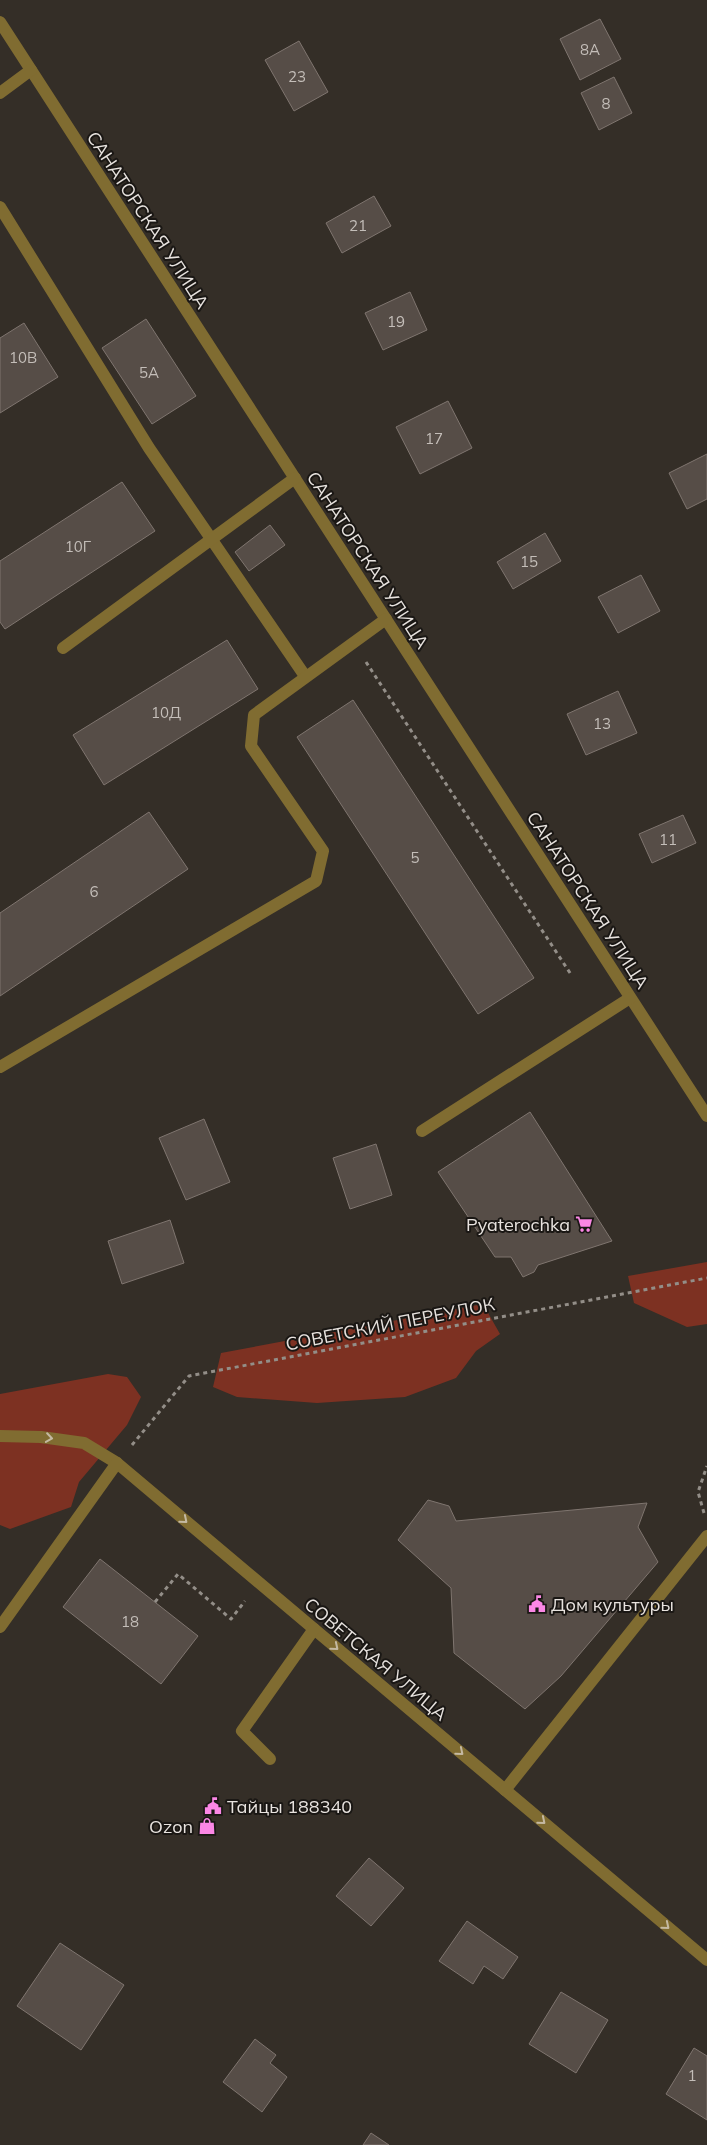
<svg xmlns="http://www.w3.org/2000/svg" width="707" height="2145" font-family="Mulish,sans-serif">
  <style>
    .green { fill: #7d3122 }
    .building { fill: #564d47; stroke: #7f756f }
    .lines { fill: none; stroke-linecap: round; stroke-linejoin: round }
    .path { stroke: #938e88; stroke-width: 3; stroke-dasharray: 4 4; stroke-linecap: butt }
    .minor { stroke: #806c31; stroke-width: 12 }
    .oneway { stroke: #c4b9a2 }
    .labels { text-anchor: middle; dominant-baseline: central; stroke-width: 4; stroke-linejoin: round; paint-order: stroke }
    .number-label { font-size: 15px; fill: #c4beb9 }
    .street-label { font-size: 18px; fill: #e8e3df; stroke: #1a1714 }
    .poi-label { font-size: 18px; fill: #e8e3df; stroke: #1a1714; text-anchor: end }
  </style>
  <rect width="100%" height="100%" fill="#342e27"/>
  <g class="green">
    <path d="M707 1262V1324L687 1327 634 1303 628 1276Z"/>
    <path d="M483 1304 500 1334 476 1351 456 1378 405 1397 317 1403 237 1397 213 1387 221 1353Z"/>
    <path d="M108 1374 127 1377 141 1397 127 1425 79 1482 71 1507 10 1529 0 1525V1394Z"/>
  </g>
  <g class="building">
    <path d="M600 19 621 59 580 80 560 39Z"/>
    <path d="M299 41 328 92 294 111 265 60Z"/>
    <path d="M614 77 632 113 599 130 581 93Z"/>
    <path d="M374 196 391 226 342 253 326 223Z"/>
    <path d="M410 292 427 330 383 350 365 313Z"/>
    <path d="M146 319 196 396 152 424 102 348Z"/>
    <path d="M24 323 58 377 0 413V338Z"/>
    <path d="M448 401 472 448 420 474 396 427Z"/>
    <path d="M707 454V499L687 509 669 473Z"/>
    <path d="M122 482 155 531 5 629 0 622V561Z"/>
    <path d="M270 525 285 545 249 571 235 552Z"/>
    <path d="M545 533 561 561 513 589 497 562Z"/>
    <path d="M641 575 660 611 618 633 598 597Z"/>
    <path d="M227 640 258 689 104 785 73 735Z"/>
    <path d="M618 691 637 733 586 755 567 714Z"/>
    <path d="M353 700 534 978 478 1014 297 737Z"/>
    <path d="M149 812 188 869 0 996V913Z"/>
    <path d="M683 815 696 843 652 863 639 834Z"/>
    <path d="M530 1112 612 1241 538 1265 534 1272 523 1277 511 1257H495L438 1172Z"/>
    <path d="M204 1119 230 1182 186 1200 159 1138Z"/>
    <path d="M376 1144 392 1195 350 1209 333 1158Z"/>
    <path d="M170 1220 184 1263 122 1284 108 1241Z"/>
    <path d="M428 1500 449 1506 456 1521 647 1503 638 1527 658 1562 561 1676 525 1709 454 1653 451 1588 398 1540Z"/>
    <path d="M100 1559 198 1636 161 1684 63 1607Z"/>
    <path d="M369 1858 404 1888 371 1926 336 1896Z"/>
    <path d="M467 1921 518 1957 503 1979 484 1966 473 1984 439 1961Z"/>
    <path d="M60 1943 124 1985 81 2050 17 2006Z"/>
    <path d="M561 1992 608 2020 576 2073 529 2044Z"/>
    <path d="M255 2039 276 2055 270 2063 287 2077 262 2112 223 2082Z"/>
    <path d="M694 2048 707 2056V2120L666 2094Z"/>
    <path d="M371 2133 389 2145H363Z"/>
  </g>
  <g class="lines">
    <g class="path">
      <path d="M366 662 572 976"/>
      <path d="M132 1445 189 1376 707 1278"/>
      <path d="M704 1513 698 1492 707 1466"/>
      <path d="M155 1602 178 1574 231 1619 245 1601"/>
    </g>
    <g class="minor">
      <path d="M0 22 707 1116"/>
      <path d="M0 93 31 70"/>
      <path d="M0 207 149 448 305 676"/>
      <path d="M63 648 295 478"/>
      <path d="M0 1067 316 881 323 851 251 746 254 715 386 619"/>
      <path d="M422 1131 630 998"/>
      <path d="M0 1436 41 1437 84 1443 117 1463 707 1960"/>
      <path d="M0 1627 117 1463"/>
      <path d="M270 1759 242 1731 314 1629"/>
      <path d="M505 1790 707 1536"/>
    </g>
  </g>
  <defs><path id="oneway-chevron" d="M-2-3.5L2.5 0L-2 3.5" fill="none" stroke-width="1.6" stroke-linecap="round" stroke-linejoin="round" transform="scale(1.25)"/></defs>
  <g class="oneway">
    <use href="#oneway-chevron" transform="translate(49 1438) rotate(8)"/>
    <use href="#oneway-chevron" transform="translate(184 1520) rotate(40)"/>
    <use href="#oneway-chevron" transform="translate(335 1647) rotate(40)"/>
    <use href="#oneway-chevron" transform="translate(460 1752) rotate(40)"/>
    <use href="#oneway-chevron" transform="translate(542 1821) rotate(40)"/>
    <use href="#oneway-chevron" transform="translate(666 1926) rotate(40)"/>
  </g>
  <defs>
    <g id="supermarket-bare" transform="scale(1.35)"><path d="M-6-5.5h2.5l.6 2H6L4.5 2H-2.5L-4.4-4H-6ZM-1.5 3.2a1.3 1.3 0 1 0 .1 0ZM3 3.2a1.3 1.3 0 1 0 .1 0Z" fill="#fb87e5" stroke="#1a1714" stroke-width="2.5" paint-order="stroke"/></g>
    <g id="civic-bare" transform="scale(1.35)"><path d="M-.6-6.5H3V-4.5H.6V-3L4-1V1h2V6H-6V1h2V-1L-.6-3ZM-1.2 2.5V6h2.4V2.5Z" fill="#fb87e5" stroke="#1a1714" stroke-width="2.5" paint-order="stroke"/></g>
    <g id="shop-bare" transform="scale(1.35)"><path d="M-5-2.5h2.3a2.7 3.5 0 0 1 5.4 0H5L5.5 6h-11ZM-1.5-2.5h3a1.5 2.3 0 0 0-3 0Z" fill="#fb87e5" stroke="#1a1714" stroke-width="2.5" paint-order="stroke"/></g>
  </defs>
  <g fill-rule="evenodd">
    <use href="#supermarket-bare" x="584" y="1224"/>
    <use href="#civic-bare" x="537" y="1604"/>
    <use href="#civic-bare" x="213" y="1806"/>
    <use href="#shop-bare" x="207" y="1826"/>
  </g>
  <g class="labels">
    <g class="number-label">
      <text x="590" y="49">8А</text>
      <text x="297" y="76">23</text>
      <text x="606" y="103">8</text>
      <text x="358" y="225">21</text>
      <text x="396" y="321">19</text>
      <text x="23" y="357">10В</text>
      <text x="149" y="372">5А</text>
      <text x="434" y="438">17</text>
      <text x="78" y="546">10Г</text>
      <text x="529" y="561">15</text>
      <text x="166" y="712">10Д</text>
      <text x="602" y="723">13</text>
      <text x="668" y="839">11</text>
      <text x="415" y="857">5</text>
      <text x="94" y="891">6</text>
      <text x="130" y="1621">18</text>
      <text x="692" y="2075">1</text>
    </g>
    <g class="street-label">
      <text transform="translate(148 220) rotate(57)">САНАТОРСКАЯ УЛИЦА</text>
      <text transform="translate(368 560) rotate(57)">САНАТОРСКАЯ УЛИЦА</text>
      <text transform="translate(588 900) rotate(57)">САНАТОРСКАЯ УЛИЦА</text>
      <text transform="translate(390 1324) rotate(-11)">СОВЕТСКИЙ ПЕРЕУЛОК</text>
      <text transform="translate(376 1659) rotate(40)">СОВЕТСКАЯ УЛИЦА</text>
    </g>
    <g class="poi-label">
      <text x="570" y="1224">Pyaterochka</text>
      <text x="551" y="1604" text-anchor="start">Дом культуры</text>
      <text x="227" y="1806" text-anchor="start">Тайцы 188340</text>
      <text x="193" y="1826">Ozon</text>
    </g>
  </g>
</svg>
